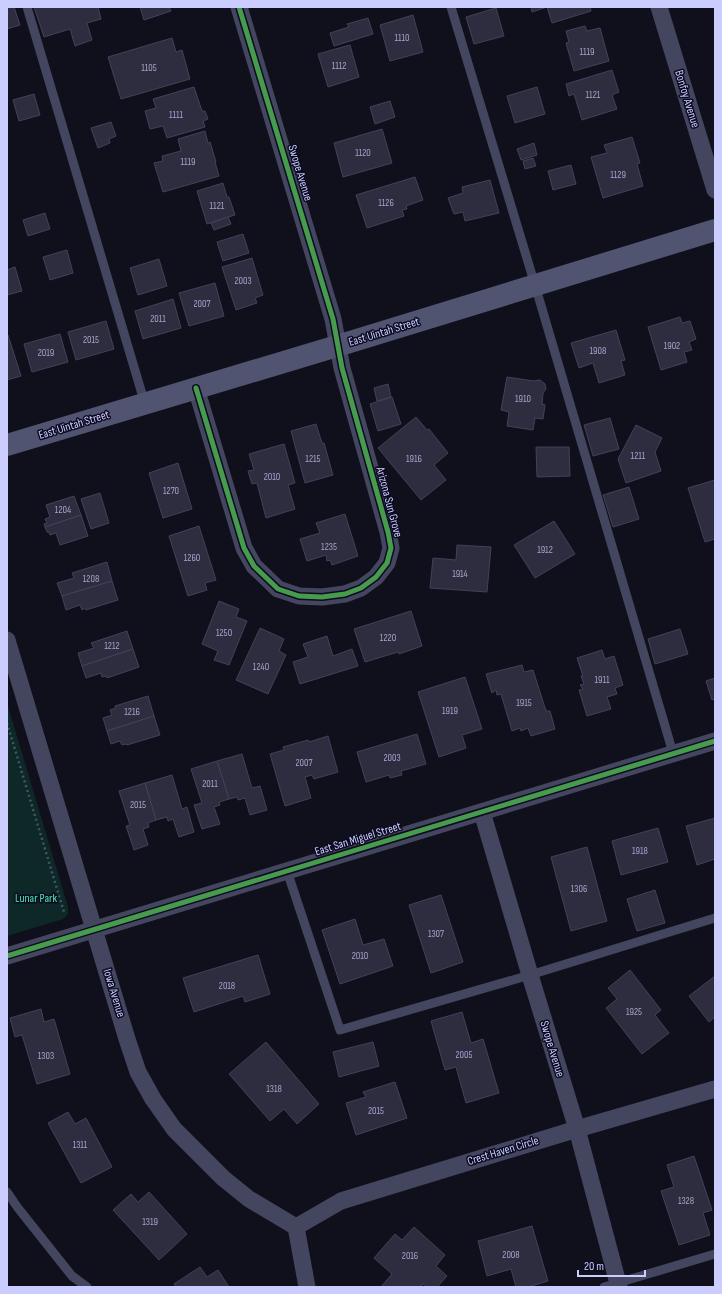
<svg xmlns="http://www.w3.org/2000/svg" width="722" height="1294" font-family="'Sofia Sans Condensed',sans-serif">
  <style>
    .green { fill: #0d2826 }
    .building { fill: #2e2d3f; stroke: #42415b }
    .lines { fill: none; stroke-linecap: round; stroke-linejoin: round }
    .path { stroke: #435763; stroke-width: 2.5; stroke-dasharray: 2 3; stroke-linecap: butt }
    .service { stroke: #43465e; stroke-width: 9 }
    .minor { stroke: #43465e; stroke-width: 17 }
    .secondary { stroke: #515470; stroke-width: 22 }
    .cycleway-casing { stroke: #0c0b21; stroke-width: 8 }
    .cycleway { stroke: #469c4c; stroke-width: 5 }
    .labels { text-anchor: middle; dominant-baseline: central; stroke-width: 3; stroke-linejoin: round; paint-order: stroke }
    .number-label { font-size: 10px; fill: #a4a4cf }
    .street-label { font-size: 12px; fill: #cbccff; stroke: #0c0b21 }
    .park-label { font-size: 12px; fill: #4deaaf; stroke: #0c0b21 }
  </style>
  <rect width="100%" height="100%" fill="#10101c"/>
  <path class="green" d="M7 703 68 907V914L63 919 7 936Z"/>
  <g class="building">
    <path d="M7 7H14L20 25 7 29Z"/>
    <path d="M34 7H98L101 19 87 23 92 40 75 46 70 29 44 37Z"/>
    <path d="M140 7H169L171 11 144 20Z"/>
    <path d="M531 7H590L591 11 552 23 547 7 532 12Z"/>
    <path d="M496 8 504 36 474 44 466 17Z"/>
    <path d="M413 15 423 52 390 61 380 25Z"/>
    <path d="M368 18 373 34 334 46 330 33 349 27 347 24Z"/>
    <path d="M585 26 587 31 600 28 609 61 574 71 566 43 569 42 566 31Z"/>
    <path d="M172 38 176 52 182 50 190 79 121 99 108 57Z"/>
    <path d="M350 45 359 77 328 87 318 54Z"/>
    <path d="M612 70 619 92 612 95 617 109 582 120 574 94 569 96 566 84Z"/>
    <path d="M194 87 202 111H205L208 119 203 121 205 127 167 138 163 126 150 129 145 111 156 108 153 99Z"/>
    <path d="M537 87 545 114 515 123 507 96Z"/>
    <path d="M34 94 40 115 19 121 13 100Z"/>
    <path d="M390 101 395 117 375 124 370 107Z"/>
    <path d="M111 122 116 136 109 139 110 143 98 148 91 128Z"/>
    <path d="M382 129 392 163 343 177 334 143Z"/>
    <path d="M205 131 208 143 210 142 216 162H215L219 176 163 192 154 163 163 161 162 156 181 151 178 139Z"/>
    <path d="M632 137 640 163 637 164 643 186 603 198 591 157 607 153 604 145Z"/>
    <path d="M534 143 537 155 521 160 517 149Z"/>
    <path d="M533 158 536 166 525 169 523 161Z"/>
    <path d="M571 165 576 184 553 190 548 171Z"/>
    <path d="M415 177 423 200 406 206 407 209 402 210 404 216 367 228 356 195Z"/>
    <path d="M490 180 499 213 465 221 463 212 454 214 448 198 463 193 462 187Z"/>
    <path d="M223 183 227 197H229L235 215 207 224 197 191Z"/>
    <path d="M45 213 50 229 28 236 23 220Z"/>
    <path d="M228 217 231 224 214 230 211 223Z"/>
    <path d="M243 234 249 253 223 261 217 242Z"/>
    <path d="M67 250 73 273 50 280 43 257Z"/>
    <path d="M252 258 263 295 255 298 257 303 236 310 222 267Z"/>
    <path d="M159 259 167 286 138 295 130 268Z"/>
    <path d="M15 267 22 291 7 295V270Z"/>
    <path d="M215 283 224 316 189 326 179 293Z"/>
    <path d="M173 299 181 328 143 339 135 311Z"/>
    <path d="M680 317 682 323 690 321 696 339 689 342 692 350 684 352 687 362 661 370 648 327Z"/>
    <path d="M106 321 114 349 76 360 68 332Z"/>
    <path d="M616 330 625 360 621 361 625 375 599 383 593 363 579 368 571 343Z"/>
    <path d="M60 334 68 362 32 372 24 344Z"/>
    <path d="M7 335H8L21 376 7 380Z"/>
    <path d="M507 377 534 381 540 380 545 384 546 389 543 393 542 404 545 405 543 419 535 418 533 430 507 426 509 412 501 410Z"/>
    <path d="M388 384 391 397 377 401 374 388Z"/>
    <path d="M392 397 401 424 378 431 370 404Z"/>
    <path d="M416 417 427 430 429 429 448 453 434 465 446 480 421 500 378 448Z"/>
    <path d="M610 418 619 449 593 456 584 425Z"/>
    <path d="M316 424 322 443H324L333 475 305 483 291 431Z"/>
    <path d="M636 425 662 438 655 452 661 471 626 483 618 459Z"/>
    <path d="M284 444 295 483 288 485 295 509 266 518 257 483 252 484 248 471 254 470 249 454Z"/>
    <path d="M536 447H569L570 476 537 477Z"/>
    <path d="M178 463 192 509 163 518 149 473Z"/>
    <path d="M715 480V539L705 542 688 488Z"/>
    <path d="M629 487 639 519 613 527 603 495Z"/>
    <path d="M100 493 109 523 91 529 81 499Z"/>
    <path d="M74 496 81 515 45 527 44 524 47 523 45 519 50 517 46 505Z"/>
    <path d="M345 514 358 556 332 565 330 560 327 561 326 555 307 561 300 539 320 533 316 523Z"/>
    <path d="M81 515 88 536 60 545 56 533 50 535 49 532H47L45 527Z"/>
    <path d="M554 521 575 554 535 578 514 545Z"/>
    <path d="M199 526 216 580 205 583 207 590 188 596 169 536Z"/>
    <path d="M457 545 491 547 487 592 430 588 433 558 456 560Z"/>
    <path d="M107 562 112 581 62 596 57 583 74 578 72 573Z"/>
    <path d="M112 581 118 600 86 610 85 608 82 610 80 605 66 610 62 596Z"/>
    <path d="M219 601 239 609 236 617 247 621 229 665 214 660 218 651 202 644Z"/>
    <path d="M411 611 422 646 399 654 398 652 365 662 354 629Z"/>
    <path d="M260 628 284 639 279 651 286 655 268 694 236 680Z"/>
    <path d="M680 629 688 654 655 664 648 639Z"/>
    <path d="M127 631 133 649 82 666 78 653 94 648 91 643Z"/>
    <path d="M327 636 333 656 352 649 358 666 300 684 293 662 308 657 303 644Z"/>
    <path d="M133 649 139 667 107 678V676L102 677 101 673 86 678 82 666Z"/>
    <path d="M602 650 605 659 614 656 623 685 615 688 617 694 607 697 611 709 587 716 579 690 583 689 580 685 584 684 581 676H583L577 658Z"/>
    <path d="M522 665 524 672 533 670 546 711H550L555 729 531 736 528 728 521 731 520 728 512 731 501 694 497 695 496 690 492 693 486 674Z"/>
    <path d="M465 677 482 729 462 735 466 748 439 757 418 692Z"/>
    <path d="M715 678V699L712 700 706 681Z"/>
    <path d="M148 696 154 716 107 731 103 718 112 715 110 710 116 708 115 706Z"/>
    <path d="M154 716 160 735 127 745 126 744 122 745 120 741 111 744 107 731Z"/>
    <path d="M417 734 426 764 401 771 402 775 390 778 389 775 366 782 357 752Z"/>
    <path d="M328 736 338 772 314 779 312 775 305 777 311 798 285 806 270 754 284 750 283 747 308 740 309 742Z"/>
    <path d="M242 754 252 788 260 786 267 810 250 815 245 798 238 800 237 797 229 799 217 761Z"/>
    <path d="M217 761 229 799 219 802 220 805 214 807 220 824 202 829 194 805 202 803 191 769Z"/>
    <path d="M172 775 182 809 187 807 194 832 179 837 173 819 168 821 167 817 156 820 145 783Z"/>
    <path d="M145 783 156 820 148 823 149 827 143 829 148 845 134 850 126 826 130 825 119 791Z"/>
    <path d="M715 818V859L697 865 686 826Z"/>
    <path d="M658 828 668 862 621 875 612 841Z"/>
    <path d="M587 847 607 921 571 931 551 857Z"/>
    <path d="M655 890 665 923 637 931 627 899Z"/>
    <path d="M441 895 463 962 431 973 409 905Z"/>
    <path d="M355 919 363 945 384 939 393 966 340 984 322 930Z"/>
    <path d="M258 955 270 994 245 1002 243 996 194 1012 183 978Z"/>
    <path d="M630 970 661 1010 655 1015 669 1033 642 1054 606 1008 617 999 608 988Z"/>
    <path d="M715 976V1017L709 1022 689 996Z"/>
    <path d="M41 1009 44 1022 54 1019 70 1074 37 1084 22 1035 15 1037 10 1018Z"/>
    <path d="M462 1012 471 1043 483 1039 499 1093 466 1103 456 1067 445 1070 431 1021Z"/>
    <path d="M266 1042 319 1104 297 1124 284 1109 270 1121 229 1074Z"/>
    <path d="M373 1042 379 1066 339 1077 333 1052Z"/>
    <path d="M395 1082 407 1118 356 1135 346 1103 366 1097 363 1092Z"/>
    <path d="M68 1112 75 1124 86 1118 112 1167 81 1183 48 1123Z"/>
    <path d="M694 1156 712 1210 703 1213 710 1235 679 1245 661 1191 674 1187 667 1165Z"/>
    <path d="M149 1192 187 1234 159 1260 113 1210 131 1194 138 1202Z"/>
    <path d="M532 1226 548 1281 528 1287H516L511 1269 487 1276 478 1241Z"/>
    <path d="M414 1227 445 1255 436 1266 447 1276 437 1287H427L423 1284 420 1287H381L392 1274 374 1258 395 1234 402 1240Z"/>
    <path d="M200 1267 207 1277 218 1270 229 1287H176L174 1284Z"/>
  </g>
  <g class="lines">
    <path class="path" d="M7 723 64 912"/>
    <g class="service">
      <path d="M27 7 145 404"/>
      <path d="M451 7 535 285 673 753"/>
      <path d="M287 871 340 1030 530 975 715 918"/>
      <path d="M7 1192 18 1208 72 1276 87 1287"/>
      <path d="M604 1287 715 1254"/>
    </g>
    <g class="minor">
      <path d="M659 7 715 190"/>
      <path d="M196 388 244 548 254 566 278 589 299 596 322 597 345 594 361 588 376 577 387 563 391 548 388 532 342 368 333 319 239 7"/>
      <path d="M7 640 127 1039 138 1072 153 1099 174 1129 223 1178 249 1199 296 1227 307 1287"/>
      <path d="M482 812 530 975 577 1129 619 1287"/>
      <path d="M7 956 715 741"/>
      <path d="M296 1227 341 1201 577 1129 715 1089"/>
    </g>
    <path class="secondary" d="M7 445 337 346 715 230"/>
    <g class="cycleway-casing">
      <g id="cycleway">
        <path d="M196 388 244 548 254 566 278 589 299 596 322 597 345 594 361 588 376 577 387 563 391 548 388 532 342 368 333 319 239 7"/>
        <path d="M7 956 715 741"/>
      </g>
    </g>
    <use href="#cycleway" class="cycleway"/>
  </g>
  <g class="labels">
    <g class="number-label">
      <text x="402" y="38">1110</text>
      <text x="587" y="52">1119</text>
      <text x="339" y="66">1112</text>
      <text x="149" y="68">1105</text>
      <text x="593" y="95">1121</text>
      <text x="176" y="115">1111</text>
      <text x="363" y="153">1120</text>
      <text x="188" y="162">1119</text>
      <text x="618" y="175">1129</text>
      <text x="386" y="203">1126</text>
      <text x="217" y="206">1121</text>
      <text x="243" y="281">2003</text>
      <text x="202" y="304">2007</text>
      <text x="158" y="319">2011</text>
      <text x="91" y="340">2015</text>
      <text x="672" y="346">1902</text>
      <text x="598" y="351">1908</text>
      <text x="46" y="353">2019</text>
      <text x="523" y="399">1910</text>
      <text x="638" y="456">1211</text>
      <text x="313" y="459">1215</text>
      <text x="414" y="459">1916</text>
      <text x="272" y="477">2010</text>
      <text x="171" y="491">1270</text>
      <text x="63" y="510">1204</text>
      <text x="329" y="547">1235</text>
      <text x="545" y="550">1912</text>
      <text x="192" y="558">1260</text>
      <text x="460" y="574">1914</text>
      <text x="91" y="579">1208</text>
      <text x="224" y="633">1250</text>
      <text x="388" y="638">1220</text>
      <text x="112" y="646">1212</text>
      <text x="261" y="667">1240</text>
      <text x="602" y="680">1911</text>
      <text x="524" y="703">1915</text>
      <text x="450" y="711">1919</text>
      <text x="132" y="712">1216</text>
      <text x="392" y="758">2003</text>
      <text x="304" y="763">2007</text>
      <text x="210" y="784">2011</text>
      <text x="138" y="805">2015</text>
      <text x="640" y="851">1918</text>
      <text x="579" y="889">1306</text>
      <text x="436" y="934">1307</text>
      <text x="360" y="956">2010</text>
      <text x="227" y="986">2018</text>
      <text x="634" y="1012">1925</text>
      <text x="464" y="1055">2005</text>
      <text x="46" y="1056">1303</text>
      <text x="274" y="1089">1318</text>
      <text x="376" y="1111">2015</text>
      <text x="80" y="1145">1311</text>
      <text x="686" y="1201">1328</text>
      <text x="150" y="1222">1319</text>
      <text x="511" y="1255">2008</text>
      <text x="410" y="1256">2016</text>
    </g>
    <g class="street-label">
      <text transform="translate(687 99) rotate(73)">Bonfoy Avenue</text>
      <text transform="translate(300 173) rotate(73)">Swope Avenue</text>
      <text transform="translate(384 332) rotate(-17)">East Uintah Street</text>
      <text transform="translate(74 425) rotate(-17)">East Uintah Street</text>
      <text transform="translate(389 502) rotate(75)">Arizona Sun Grove</text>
      <text transform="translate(358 839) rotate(-17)">East San Miguel Street</text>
      <text transform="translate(114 993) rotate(73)">Iowa Avenue</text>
      <text transform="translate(552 1049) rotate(73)">Swope Avenue</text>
      <text transform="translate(503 1151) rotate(-17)">Crest Haven Circle</text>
    </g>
    <g class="park-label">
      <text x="36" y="898">Lunar Park</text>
    </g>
  </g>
  <rect width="722" height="1294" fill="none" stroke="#cbccff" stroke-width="16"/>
  <path d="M578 1270v6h67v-6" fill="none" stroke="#cbccff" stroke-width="2"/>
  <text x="584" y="1270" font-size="12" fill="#cbccff" stroke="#0c0b21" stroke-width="3" paint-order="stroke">20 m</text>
</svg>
